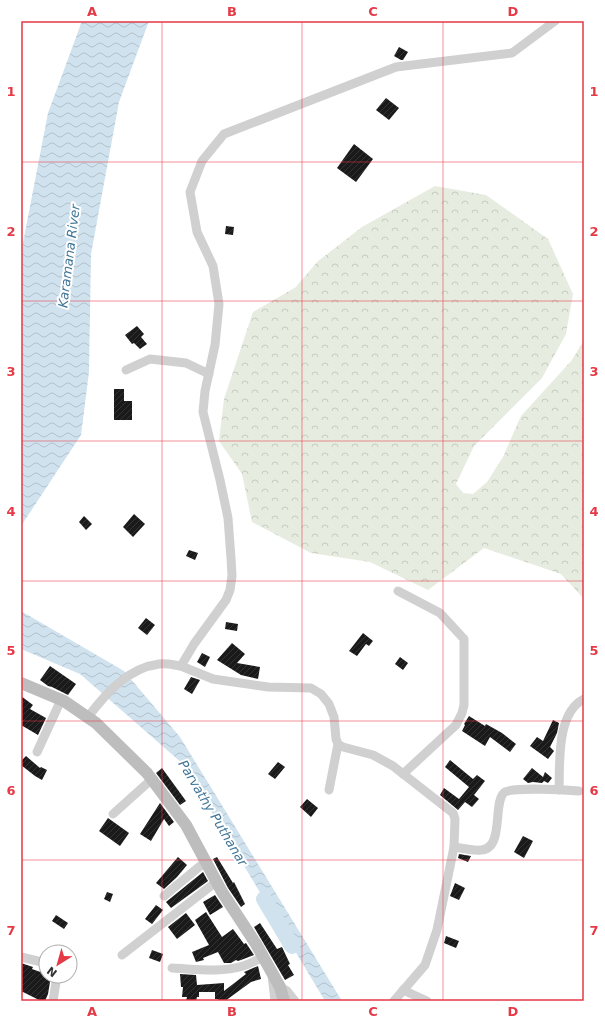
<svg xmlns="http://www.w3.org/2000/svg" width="605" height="1022" font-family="'DejaVu Sans',sans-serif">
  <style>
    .forest { fill: url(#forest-crowns) }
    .water { fill: url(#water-waves) }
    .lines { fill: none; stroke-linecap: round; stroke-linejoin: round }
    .river { stroke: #cfe2ee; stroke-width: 16 }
    .building { fill: url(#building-hatch) }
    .street { stroke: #d0d0d0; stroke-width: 9 }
    .secondary { stroke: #bdbdbd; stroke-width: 12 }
    .grid { fill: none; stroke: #e63946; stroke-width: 1; stroke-opacity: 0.55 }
    .labels { text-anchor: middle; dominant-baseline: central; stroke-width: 4; stroke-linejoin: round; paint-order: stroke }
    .water-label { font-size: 13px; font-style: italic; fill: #3f7597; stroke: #fff }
    .neatline { fill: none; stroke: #e63946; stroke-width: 1.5 }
    .grid-label { font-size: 13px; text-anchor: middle; font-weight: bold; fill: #e63946 }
  </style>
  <defs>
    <pattern id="forest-crowns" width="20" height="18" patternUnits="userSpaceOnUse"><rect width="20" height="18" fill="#e6ecdf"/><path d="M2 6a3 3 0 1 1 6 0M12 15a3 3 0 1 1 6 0" fill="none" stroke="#c6cbc0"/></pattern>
    <pattern id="water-waves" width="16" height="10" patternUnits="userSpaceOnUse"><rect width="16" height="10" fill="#cfe2ee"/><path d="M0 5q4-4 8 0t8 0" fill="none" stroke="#b2c2cd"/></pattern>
    <pattern id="building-hatch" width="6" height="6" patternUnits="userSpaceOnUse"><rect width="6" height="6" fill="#1a1a1a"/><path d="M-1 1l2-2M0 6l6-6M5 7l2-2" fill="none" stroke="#333"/></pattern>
  </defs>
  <rect width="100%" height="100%" fill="#fff"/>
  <path class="forest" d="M435 186 486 195 548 239 573 294 566 334 542 378 474 446 456 484 463 493 473 494 487 482 503 457 521 416 572 360 584 340V599L561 574 484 548 428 590 370 562 311 553 252 522 242 474 219 441 224 399 253 312 296 287 317 262 362 227Z"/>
  <g class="water">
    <path d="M82 21H149L119 102 91 254 89 372 81 435 21 526V399L22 395 21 368V253L48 113Z"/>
    <path d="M21 611 124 671 180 737 342 1001H325L183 764 80 674 21 649Z"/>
  </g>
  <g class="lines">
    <path class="river" d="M264 899 292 946"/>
  </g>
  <g class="building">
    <path d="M399 47 408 52 403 60H401L394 56Z"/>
    <path d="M386 98 399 108 389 120 376 110Z"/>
    <path d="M354 144 373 159 356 182 337 168Z"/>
    <path d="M226 226 234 227 233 235 225 234Z"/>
    <path d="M137 326 144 334 141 337 147 344 140 349 134 343 132 344 125 335Z"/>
    <path d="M114 389H124V401H132V420H114Z"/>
    <path d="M134 514 145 524 133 537 123 527Z"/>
    <path d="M84 516 92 524 86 530 79 522Z"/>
    <path d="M189 550 198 553 195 560 186 556Z"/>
    <path d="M146 618 155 625 147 635 138 628Z"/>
    <path d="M226 622 238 624 237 631 225 629Z"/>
    <path d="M363 633 373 641 369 646 366 644 357 656 349 651Z"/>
    <path d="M232 643 245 654 237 663 260 667 258 679 241 675 217 660Z"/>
    <path d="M202 653 210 657 205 667 197 662Z"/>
    <path d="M400 657 408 663 403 670 395 664Z"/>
    <path d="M50 666 76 684 68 695 52 687 48 686 40 680Z"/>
    <path d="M191 677 200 680 192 694 184 689Z"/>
    <path d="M21 696 33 705 30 709 46 718 38 735 21 725Z"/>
    <path d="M469 716 485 726 486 724 502 733 516 744 510 752 490 737 485 746 462 731 465 725 464 724Z"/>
    <path d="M553 720 559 723 557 733 550 747 554 751 548 759 530 746 537 737 543 741Z"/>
    <path d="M26 756 40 768 41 767 47 770 42 780 35 776 21 765V761Z"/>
    <path d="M450 760 473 779 477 775 485 781 474 795 479 799 472 807 465 802 458 810 440 795 444 788 459 799 469 787 445 767Z"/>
    <path d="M278 762 285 767 275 779 268 774Z"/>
    <path d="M162 768 186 801 180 805 156 773Z"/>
    <path d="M532 768 543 777 545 772 552 778 548 783 544 781 542 783 533 782 528 783 523 779Z"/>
    <path d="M307 799 318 808 311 817 300 807Z"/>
    <path d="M160 803 174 822 169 826 164 819 151 841 140 834Z"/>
    <path d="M108 818 129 833 120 846 99 831Z"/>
    <path d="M523 836 533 841 524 858 514 852Z"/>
    <path d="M459 854 471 856 468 862 458 858Z"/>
    <path d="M178 857 187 865 177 877 164 889 156 883Z"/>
    <path d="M217 857 233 883 234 882 245 904 241 907 228 888 213 859Z"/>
    <path d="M203 872 208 881 171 908 166 902Z"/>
    <path d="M455 883 465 888 459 900 450 896Z"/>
    <path d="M107 892 113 894 110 902 104 899Z"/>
    <path d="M215 895 223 907 210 915 203 902Z"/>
    <path d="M156 905 163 910 152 924 145 919Z"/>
    <path d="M206 912 222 937 233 929 244 944 246 943 254 955 241 960 238 961 236 960 231 963H224L218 952 203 958 204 960 196 962 192 952 209 945 195 920Z"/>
    <path d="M186 913 195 925 177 939 168 927Z"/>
    <path d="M56 915 68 923 64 929 52 921Z"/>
    <path d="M260 923 277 949 282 947 290 964 288 965 294 975 285 980 254 927Z"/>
    <path d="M446 936 459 941 456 948 444 943Z"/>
    <path d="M152 950 163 954 160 962 149 958Z"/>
    <path d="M21 963 33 967 32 969 46 974V976H51L48 994 45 1001H41L21 991Z"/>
    <path d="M258 966 261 979 251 982 225 1001H218V999H215V992H199V997H197L196 1001H186L187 997H182L183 987H181L180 974 196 975 197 985 224 983V991L246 974 244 972Z"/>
  </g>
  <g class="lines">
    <g class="street">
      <path d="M126 370 150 359 186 363 209 374"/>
      <path d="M398 591 440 613 464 639V705L462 713 456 725 403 774"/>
      <path d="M181 666 213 679 268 687 311 688 321 694 329 704 334 717 336 739 338 744 343 747 373 755 393 766 453 813 455 819 454 847 437 930 425 965 394 1001"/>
      <path d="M88 717C106 693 128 668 159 664 166 663 174 665 181 666L194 644 226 600 230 590 232 576 231 558 228 518 220 480 203 412 205 391 215 345 219 304 213 266 197 232 190 192 202 161 224 134 396 67 512 53 555 21"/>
      <path d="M37 752 61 700"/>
      <path d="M329 790 338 744"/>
      <path d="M559 790C560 764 556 713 584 699"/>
      <path d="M113 814 152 779"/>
      <path d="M454 847C462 848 472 851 481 850 505 849 492 800 505 792 515 787 565 790 579 791"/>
      <path d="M164 896 205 862"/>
      <path d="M122 955 216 882"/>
      <path d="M21 957 46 963"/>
      <path d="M172 968C195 969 220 973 243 966 250 964 257 960 263 957"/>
      <path d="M272 975 275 1001"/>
      <path d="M280 987 287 991 295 1001"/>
      <path d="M403 990 427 1001"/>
      <path d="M53 1001 57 976"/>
    </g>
    <path class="secondary" d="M21 683 64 701 96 723 147 773 186 825 222 892 256 944 280 987 284 1001"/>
  </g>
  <path class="grid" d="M162 21V1001M302 21V1001M443 21V1001M21 162H584M21 301H584M21 441H584M21 581H584M21 721H584M21 860H584"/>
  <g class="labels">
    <g class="water-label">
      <text transform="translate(69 256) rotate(-83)">Karamana River</text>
      <text transform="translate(213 813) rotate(59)">Parvathy Puthanar</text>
    </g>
  </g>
  <rect width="605" height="1022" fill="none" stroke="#ffffff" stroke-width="44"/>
  <g transform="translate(58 964) rotate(217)"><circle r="19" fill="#ffffff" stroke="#adadad"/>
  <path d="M0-3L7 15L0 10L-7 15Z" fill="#e63946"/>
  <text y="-6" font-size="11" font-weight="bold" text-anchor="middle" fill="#333333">N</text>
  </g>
  <rect x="22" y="22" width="561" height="978" class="neatline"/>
  <g class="grid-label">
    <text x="92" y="16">A</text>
    <text x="232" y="16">B</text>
    <text x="373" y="16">C</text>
    <text x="513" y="16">D</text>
    <text x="11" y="96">1</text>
    <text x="594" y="96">1</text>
    <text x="11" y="236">2</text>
    <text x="594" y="236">2</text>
    <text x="11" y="376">3</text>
    <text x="594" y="376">3</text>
    <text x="11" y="516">4</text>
    <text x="594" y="516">4</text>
    <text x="11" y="655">5</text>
    <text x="594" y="655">5</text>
    <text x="11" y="795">6</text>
    <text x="594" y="795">6</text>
    <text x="11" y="935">7</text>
    <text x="594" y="935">7</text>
    <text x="92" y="1016">A</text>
    <text x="232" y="1016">B</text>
    <text x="373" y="1016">C</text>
    <text x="513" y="1016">D</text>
  </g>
</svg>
